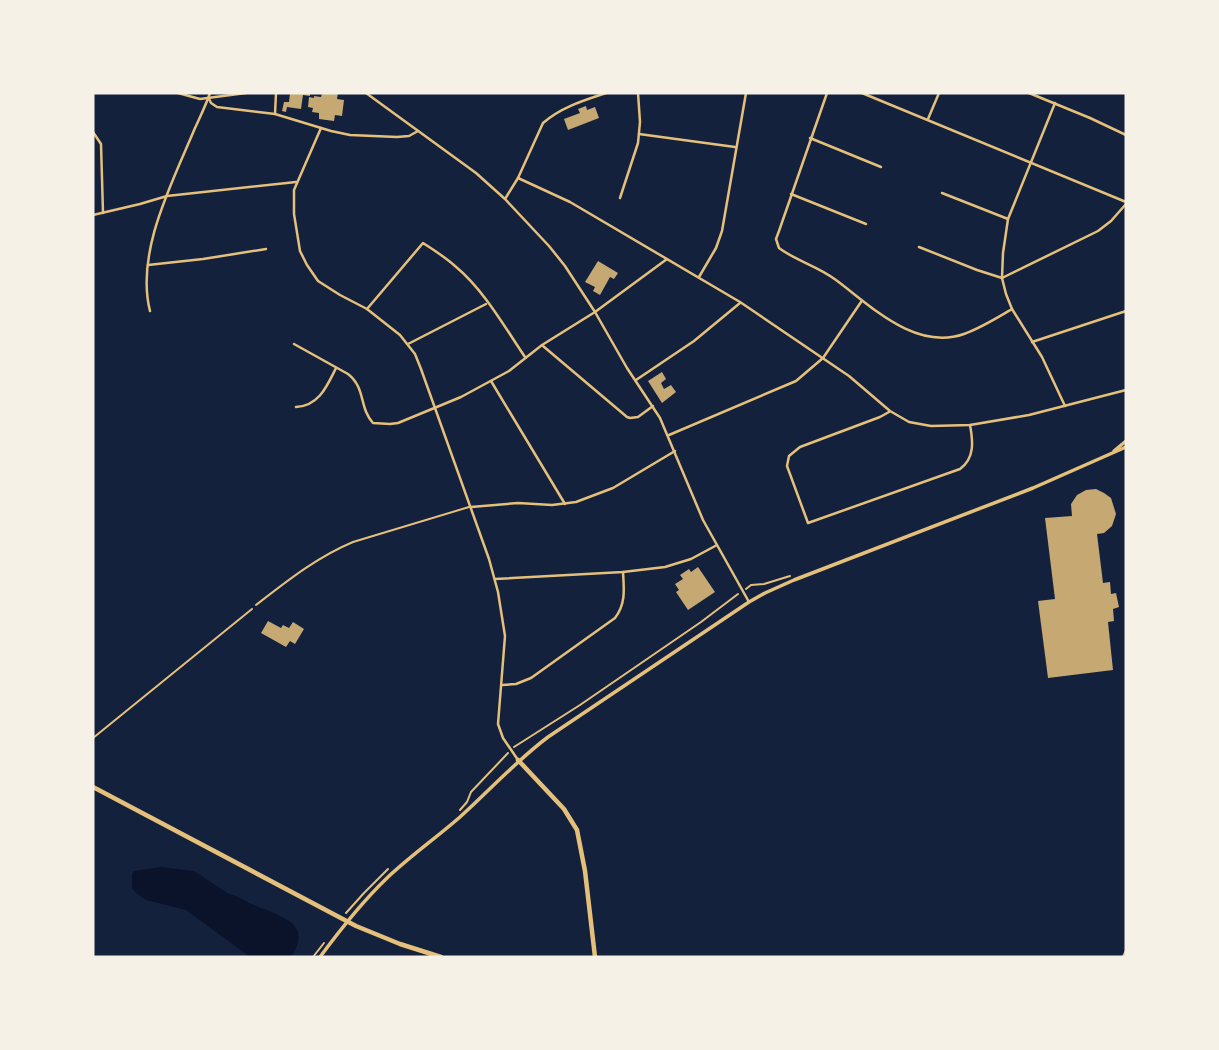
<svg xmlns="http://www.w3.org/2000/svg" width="1219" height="1050" font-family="Karla,sans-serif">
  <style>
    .water { fill: #0b132b }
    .building { fill: #c6a872 }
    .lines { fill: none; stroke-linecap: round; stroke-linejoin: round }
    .path { stroke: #e5c07b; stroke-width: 2 }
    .service { stroke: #e5c07b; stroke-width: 2 }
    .minor { stroke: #e5c07b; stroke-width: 2.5 }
    .tertiary { stroke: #e5c07b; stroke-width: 3.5 }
    .primary { stroke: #e5c07b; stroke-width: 4.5 }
  </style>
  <rect width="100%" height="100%" fill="#14213d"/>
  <path class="water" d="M161 867 194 871 229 894C238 895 245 902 254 905 280 916 314 923 291 957H250L186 910 146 900 136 893 132 888V874L134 871Z"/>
  <g class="building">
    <path d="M290 93H310V96L303 95 301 109 287 107 286 112 282 111 284 102H289Z"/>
    <path d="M322 93H338L337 99 344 100 342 116 335 115 334 121 319 119V113L312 112 313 108 308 107 309 97 314 98V96L321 97Z"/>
    <path d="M586 106 587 110 595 107 599 118 568 130 564 119 580 113 578 109Z"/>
    <path d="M598 261 618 273 614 279 610 277 600 295 593 291 595 287 585 282Z"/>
    <path d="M662 372 666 379 661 383 664 389 671 385 676 392 662 403 648 381Z"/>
    <path d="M1096 489 1104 493 1111 498 1116 514 1112 526 1104 533 1097 534 1103 583 1110 582 1111 594 1116 593 1119 607 1113 609 1114 621 1108 622 1113 670 1048 678 1038 601 1055 599 1045 518 1072 516 1071 504 1077 495 1086 490Z"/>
    <path d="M698 567 715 592 688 610 676 592 679 590 675 584 683 579 680 575 689 569 691 572Z"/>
    <path d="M268 621 281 628 283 625 289 628 293 622 304 629 295 644 290 641 286 647 261 633Z"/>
  </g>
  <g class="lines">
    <g class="path">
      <path d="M746 589 751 585 764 584 790 576"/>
      <path d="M93 738 252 609"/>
      <path d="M514 747 580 705 701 622 738 594"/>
      <path d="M460 810 467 802 471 792 508 753"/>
      <path d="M346 913 364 893 388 869"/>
      <path d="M313 957 324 943"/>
    </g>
    <path class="service" d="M256 605C287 581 317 557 353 542L469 507"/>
    <g class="minor">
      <path d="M178 93 200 99 246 93"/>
      <path d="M366 93 476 173 505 199 549 246 565 266 595 312 627 368 660 418 703 520 749 602"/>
      <path d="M827 93 779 231 776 239 779 248C796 261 818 266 836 280 871 306 915 351 964 334 981 328 997 318 1012 309"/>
      <path d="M862 93 1126 202"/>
      <path d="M1029 93 1090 118 1126 135"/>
      <path d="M209 99 211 103 217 107 275 114 331 131 350 135 397 137 409 136 418 131"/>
      <path d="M1055 103 1008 219 1003 253 1002 278 1006 294 1012 309 1042 357 1065 406"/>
      <path d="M275 114 276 93"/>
      <path d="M928 119 939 93"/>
      <path d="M321 128 294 190V214L300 251 307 265 318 281 340 295 367 309 400 335 415 354 421 369 489 559 498 592 505 636 498 724 503 738 518 760"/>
      <path d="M93 132 101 144 103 213"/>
      <path d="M639 134 735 147"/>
      <path d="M810 138 881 167"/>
      <path d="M518 178 570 202 740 302 849 376 890 411 909 422 931 426 970 425 1029 415 1126 390"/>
      <path d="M942 193 1008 219"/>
      <path d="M791 194 866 224"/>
      <path d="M620 198 638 143 640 122 638 93"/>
      <path d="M505 199 518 178 543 123C561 107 585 100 606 93"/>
      <path d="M93 215 140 204 167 196 296 182"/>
      <path d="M919 247 977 270 1002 278 1098 231 1111 221 1126 204"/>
      <path d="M148 265 203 259 266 249"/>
      <path d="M699 277 716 248 722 231 746 93"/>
      <path d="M367 309 423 243C434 250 445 257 455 266 484 290 504 326 525 357"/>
      <path d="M150 311C135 252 173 181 195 128 200 117 206 105 210 93"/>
      <path d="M1032 342 1126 311"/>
      <path d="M294 344 348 374C366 388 359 408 373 423L390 424 398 423 461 397 509 371 542 345 595 312 667 259"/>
      <path d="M408 344 486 304"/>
      <path d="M543 346 627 417 630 418 638 417 653 406"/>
      <path d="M636 380 694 341 740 303"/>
      <path d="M491 381 565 504"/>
      <path d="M296 407C319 406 327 386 336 368"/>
      <path d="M889 412 880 417 800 447 789 456 787 466 808 523 960 469C975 458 973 441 970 425"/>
      <path d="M669 435 796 381 823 358 861 302"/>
      <path d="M471 507 518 503 552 505 576 502 613 488 675 451"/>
      <path d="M495 579 623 572 665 567 691 559 717 545"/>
      <path d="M502 685 516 684 531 678 615 618C626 604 624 589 623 572"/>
      <path d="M1123 957 1126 951"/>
    </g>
    <g class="tertiary">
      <path d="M1114 451 1126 441"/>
      <path d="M320 957C340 930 361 903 386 879 409 857 436 838 460 817 490 790 516 761 548 737L749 602 765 593 794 580 1033 488 1126 447"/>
    </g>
    <g class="primary">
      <path d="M518 760 564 809 577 830 585 871 595 957"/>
      <path d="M93 787 356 926 400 944 441 957"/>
    </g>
  </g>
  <rect width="1219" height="1050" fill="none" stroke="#f6f1e7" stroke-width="189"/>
</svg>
